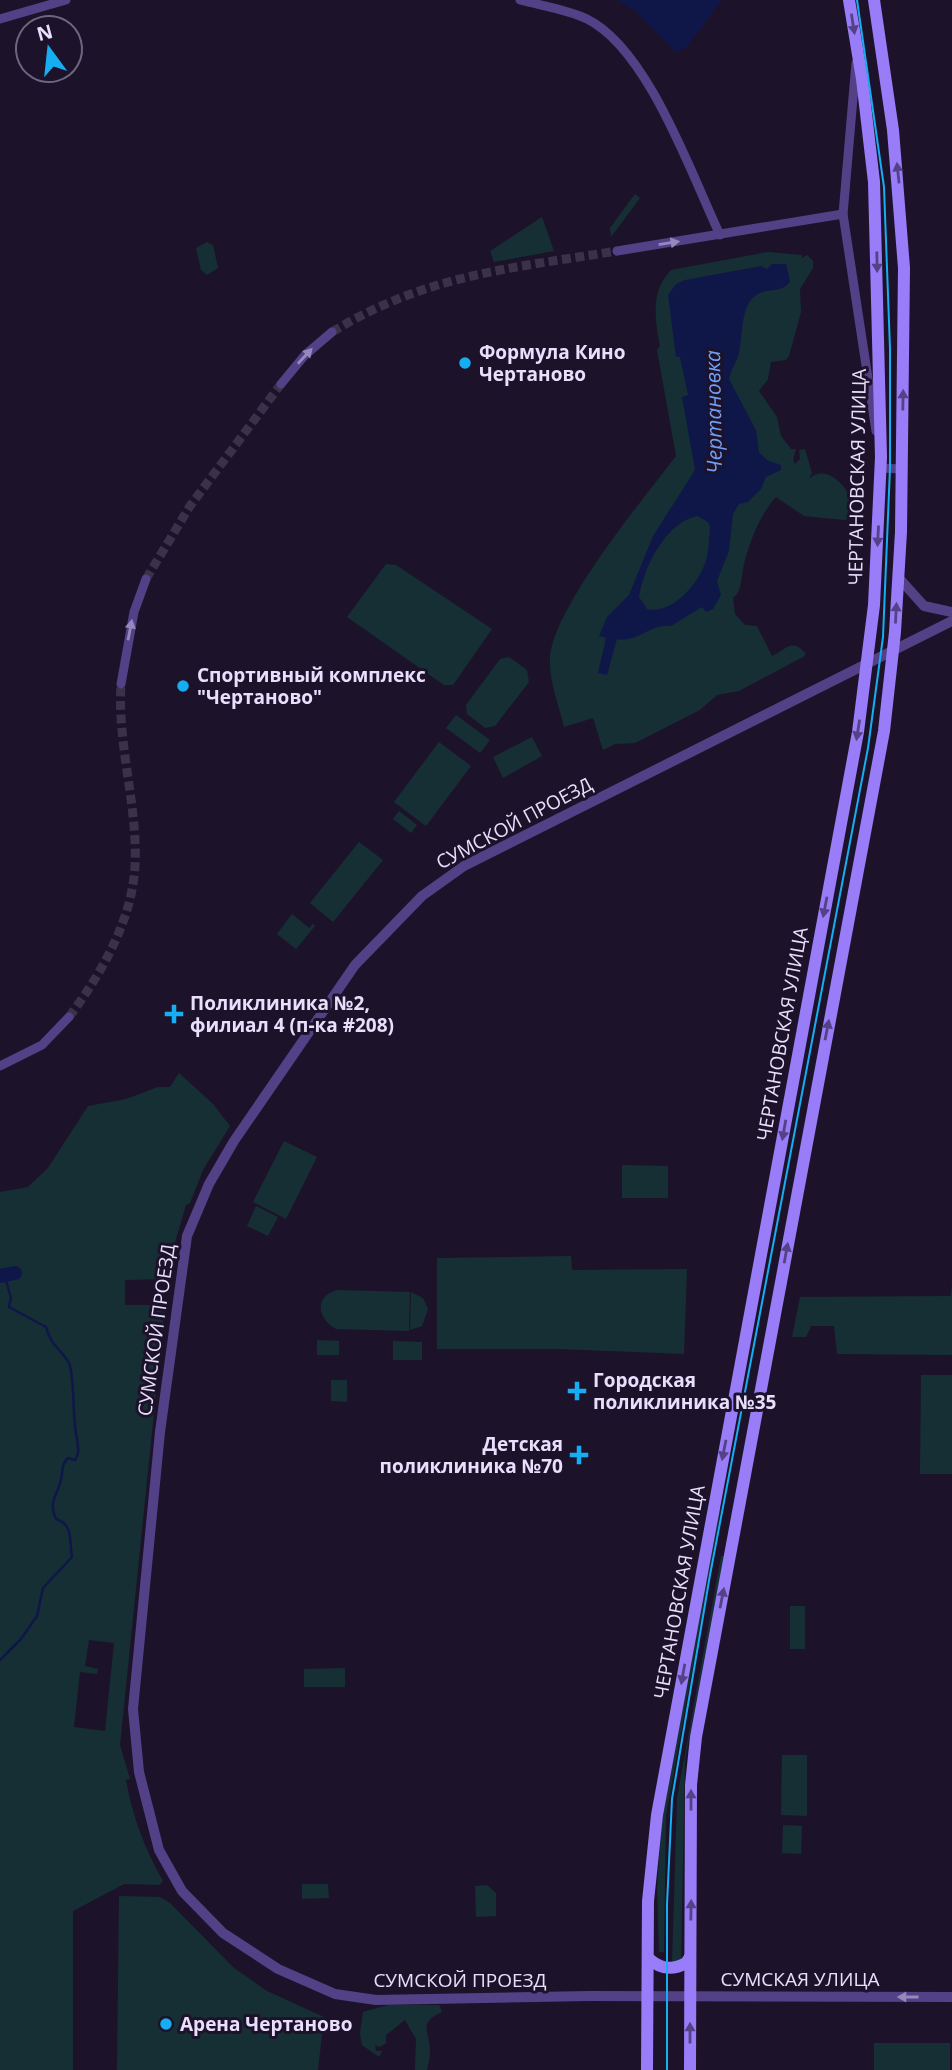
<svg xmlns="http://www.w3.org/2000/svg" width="952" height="2070" font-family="'Open Sans',sans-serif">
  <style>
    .green { fill: #162f35; fill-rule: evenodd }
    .water { fill: #0f1748; fill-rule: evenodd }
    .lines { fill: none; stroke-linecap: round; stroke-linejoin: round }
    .stream { stroke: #0f1748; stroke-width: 2.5 }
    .river { stroke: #0f1748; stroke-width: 14 }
    .minor-tunnel { stroke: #3b324a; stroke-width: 9; stroke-dasharray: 9 4.5; stroke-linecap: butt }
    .minor { stroke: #534187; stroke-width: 9 }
    .tertiary { stroke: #534187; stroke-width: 10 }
    .secondary { stroke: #997cf7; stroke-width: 12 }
    .tram { stroke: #17adf1; stroke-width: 2 }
    .oneway { fill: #544287 }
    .oneway2 { fill: #9688bc }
    .poi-dot { fill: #17adf1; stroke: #1c132b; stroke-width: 2.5 }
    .labels { text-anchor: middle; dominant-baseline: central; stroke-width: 6; stroke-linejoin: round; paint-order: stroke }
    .poi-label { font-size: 19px; font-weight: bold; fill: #e9dffd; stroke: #1c132b; text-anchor: start }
    .street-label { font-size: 19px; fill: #e9dffd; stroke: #1c132b }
    .water-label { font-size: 21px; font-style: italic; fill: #739ef7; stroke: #1c132b }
  </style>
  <rect width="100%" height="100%" fill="#1c132b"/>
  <g class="green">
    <path d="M635 194 640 198 611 237 610 228Z"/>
    <path d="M542 217 554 251 494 262 490 251Z"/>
    <path d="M207 242 213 245 218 268 207 275 201 270 196 248Z"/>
    <path d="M768 252 802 255V258L807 255 813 261V268L800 289 801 312 789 356 786 360 771 362 768 379 759 391 777 417 781 436 791 449H796L793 460 795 464 800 459 799 450 805 449 812 473 809 479C829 460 856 495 853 515L845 520 804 516 776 497C760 514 748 545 743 569 741 579 742 591 733 598L735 614 745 625 757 626 772 656C786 650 792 637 806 654L803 657 739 691 717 695 700 710 635 743 615 744 603 750 593 718 564 727C559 705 549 682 550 659 552 609 644 498 676 456L657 350 660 346C655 319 650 292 671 270Z"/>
    <path d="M386 564 396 565 492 629 453 685H444L347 617Z"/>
    <path d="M509 657 527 670 529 682 495 726 485 728 467 714 466 705 500 659Z"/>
    <path d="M456 715 490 740 480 753 446 728Z"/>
    <path d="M532 737 542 756 503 778 493 757Z"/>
    <path d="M439 742 471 766 426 826 394 802Z"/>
    <path d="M399 811 417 825 411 833 393 819Z"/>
    <path d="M359 842 383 860 333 922 310 903Z"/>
    <path d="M292 914 309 928 313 924 315 926 296 949 277 934Z"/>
    <path d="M179 1073 213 1104 230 1126 203 1170 190 1203 186 1205 164 1279 125 1280V1305H165L120 1745 130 1779 126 1780C132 1815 145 1850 163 1881L159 1885 124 1884 73 1911V2070H0V1192L28 1187 48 1168 88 1106 126 1099 158 1087H170ZM89 1640 114 1643 105 1731 74 1727 80 1672 97 1674 98 1669 85 1666Z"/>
    <path d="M284 1141 317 1157 286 1219 253 1202Z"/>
    <path d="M622 1165 668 1166V1198H622Z"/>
    <path d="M256 1206 278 1217 268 1236 247 1226Z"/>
    <path d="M571 1256 572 1270 687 1269 684 1354 558 1349H437V1258Z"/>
    <path d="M952 1283V1355L837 1354 834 1326H811L806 1337H792L800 1297 951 1296Z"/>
    <path d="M337 1290 410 1292 409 1331 336 1329C318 1319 313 1297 337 1290Z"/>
    <path d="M411 1292 423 1298 428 1309 422 1326 410 1330Z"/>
    <path d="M317 1340 339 1341V1355H317Z"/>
    <path d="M393 1341 422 1342V1360H393Z"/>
    <path d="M921 1375H952V1474H920Z"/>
    <path d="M331 1380H347V1402L331 1401Z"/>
    <path d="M719 1508 721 1509 666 1816 664 1952H659L657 1888 662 1815Z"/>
    <path d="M721 1556H724L685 1760 681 1964H672L677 1798Z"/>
    <rect x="790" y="1606" width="15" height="43"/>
    <path d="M345 1668V1687H304V1669Z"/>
    <path d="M782 1755H807V1816L781 1815Z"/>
    <path d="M783 1825 802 1826 801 1854 782 1853Z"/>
    <path d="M302 1884H328L329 1898 302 1899Z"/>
    <path d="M487 1885 496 1893V1916L476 1917 475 1886Z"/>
    <path d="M119 1896 160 1897 170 1903 234 1968 267 1991 324 2017 318 2070H117Z"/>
    <path d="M388 2005H439L442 2012C417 2023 430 2031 430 2052 430 2058 428 2064 427 2070H415L416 2039 405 2020 386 2035V2043L380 2047 375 2045 376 2051H382L379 2057 362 2045 360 2033 363 2012Z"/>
    <rect x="874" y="2043" width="76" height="27"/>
  </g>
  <g class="water">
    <path d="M617 0H722L686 48 676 52 635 11Z"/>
    <path d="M772 264H786L790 281C783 293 772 288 760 293 740 301 743 335 739 353 737 362 731 369 729 379L756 430 759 452 767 460 781 465V470L766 477 761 489 748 502 739 504 733 514 729 551 717 581 721 595 713 609 706 612 702 607 671 626C650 623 638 643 617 639L607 675 598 673 606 638 599 636 607 617 629 595 653 536 695 470 682 397 688 395 680 357H676L668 295 676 284 685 280 761 266 767 269ZM697 516 708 522 710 527C709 537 709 551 706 560 700 582 673 615 647 609L639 597C644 567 665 523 697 516Z"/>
  </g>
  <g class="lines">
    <path class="stream" d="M0 1660 21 1639 37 1616 43 1588 72 1557C69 1541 74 1525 56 1519 48 1502 57 1496 61 1480 63 1470 61 1465 68 1458L75 1460C80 1453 78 1448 77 1439 72 1420 75 1376 69 1363 60 1347 52 1348 46 1327L9 1307 11 1298 4 1274"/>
    <path class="river" d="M0 1276 15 1273"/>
    <g class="minor-tunnel">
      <path d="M332 332C425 275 512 268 617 251"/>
      <path d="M146 579 190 506 281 384"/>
      <path d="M69 1017C101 974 132 921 135 866 138 805 117 745 121 684"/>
    </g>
    <g class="minor">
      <path d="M520 0C542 6 567 9 587 19 648 49 691 174 720 235"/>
      <path d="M0 19 66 0"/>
      <path d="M856 63 843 214 876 431"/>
      <path d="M617 251 843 214"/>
      <path d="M281 384 305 355 332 332"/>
      <path d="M880 468 902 469"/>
      <path d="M121 684 134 612 146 579"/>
      <path d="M0 1066 42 1045 69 1017"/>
    </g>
    <g class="tertiary">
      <path d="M898 577 924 606 952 612"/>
      <path d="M952 621 464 866 422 896 355 965 234 1141 209 1184 187 1236 160 1432 133 1709 139 1772 159 1850 182 1891 223 1933 278 1969 335 1994 376 2000 590 1996 952 1997"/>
    </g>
    <g class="secondary">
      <path d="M648 1958C660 1969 672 1971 686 1963L690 1957"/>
      <path d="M647 2070 648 1901 657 1815 858 732 874 605 881 457 874 182 862 79 849 0"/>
      <path d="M690 2070 691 1785 696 1737 884 731 895 632 901 532 904 268 893 130 874 0"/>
    </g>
    <path class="tram" d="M667 2070V1904L672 1799 710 1575 868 748 883 637 890 468V349L884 187 857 0"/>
  </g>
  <defs><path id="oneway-solid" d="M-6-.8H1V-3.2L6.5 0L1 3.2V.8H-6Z" transform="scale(1.75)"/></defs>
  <g class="oneway">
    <use href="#oneway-solid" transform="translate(853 24) rotate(81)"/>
    <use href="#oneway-solid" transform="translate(898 173) rotate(-96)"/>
    <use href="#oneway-solid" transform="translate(877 262) rotate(89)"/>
    <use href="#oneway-solid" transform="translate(903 400) rotate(-89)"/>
    <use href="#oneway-solid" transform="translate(878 536) rotate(93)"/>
    <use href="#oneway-solid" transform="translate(896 613) rotate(-87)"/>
    <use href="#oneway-solid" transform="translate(858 730) rotate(99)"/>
    <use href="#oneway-solid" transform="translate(825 907) rotate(101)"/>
    <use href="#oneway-solid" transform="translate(827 1030) rotate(-79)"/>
    <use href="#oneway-solid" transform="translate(784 1130) rotate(100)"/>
    <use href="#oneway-solid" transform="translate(786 1253) rotate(-80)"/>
    <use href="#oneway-solid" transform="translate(724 1450) rotate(101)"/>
    <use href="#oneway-solid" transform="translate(722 1598) rotate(-79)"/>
    <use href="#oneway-solid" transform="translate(683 1674) rotate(100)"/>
    <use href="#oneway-solid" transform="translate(691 1800) rotate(-90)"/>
    <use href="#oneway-solid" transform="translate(691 1910) rotate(-89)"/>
    <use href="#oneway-solid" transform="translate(690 2033) rotate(-90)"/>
  </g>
  <g class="oneway2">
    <use href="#oneway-solid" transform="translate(669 243) rotate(-9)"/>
    <use href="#oneway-solid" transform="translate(305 356) rotate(-47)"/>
    <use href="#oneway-solid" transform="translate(130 630) rotate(-79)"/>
    <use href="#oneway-solid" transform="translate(908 1997) rotate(180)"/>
  </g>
  <g class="poi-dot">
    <circle cx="465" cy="363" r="7"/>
    <circle cx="183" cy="686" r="7"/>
    <path d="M170.5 1003.5h7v7h7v7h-7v7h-7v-7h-7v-7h7z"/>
    <path d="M573.5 1380.5h7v7h7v7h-7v7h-7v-7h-7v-7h7z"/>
    <path d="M575.5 1444.5h7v7h7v7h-7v7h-7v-7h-7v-7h7z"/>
    <circle cx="166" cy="2024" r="7"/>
  </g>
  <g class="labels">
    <g class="poi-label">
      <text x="479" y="352">Формула Кино<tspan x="479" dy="22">Чертаново</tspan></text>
      <text x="197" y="675">Спортивный комплекс<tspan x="197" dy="22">"Чертаново"</tspan></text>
      <text x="190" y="1003">Поликлиника №2,<tspan x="190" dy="22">филиал 4 (п-ка #208)</tspan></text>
      <text x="593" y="1380">Городская<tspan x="593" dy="22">поликлиника №35</tspan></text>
      <text x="563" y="1444" text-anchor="end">Детская<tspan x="563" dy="22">поликлиника №70</tspan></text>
      <text x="180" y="2024">Арена Чертаново</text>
    </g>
    <g class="street-label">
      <text transform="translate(857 477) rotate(-89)">ЧЕРТАНОВСКАЯ УЛИЦА</text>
      <text transform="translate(514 823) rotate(-28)">СУМСКОЙ ПРОЕЗД</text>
      <text transform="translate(782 1034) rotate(-80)">ЧЕРТАНОВСКАЯ УЛИЦА</text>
      <text transform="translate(156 1330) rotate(-82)">СУМСКОЙ ПРОЕЗД</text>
      <text transform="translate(679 1592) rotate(-80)">ЧЕРТАНОВСКАЯ УЛИЦА</text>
      <text x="800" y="1979">СУМСКАЯ УЛИЦА</text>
      <text x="460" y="1980">СУМСКОЙ ПРОЕЗД</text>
    </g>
    <g class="water-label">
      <text transform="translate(713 412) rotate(-91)">Чертановка</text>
    </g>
  </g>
  <g transform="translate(49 49) rotate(345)"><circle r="33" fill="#1c132b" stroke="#6e657f" stroke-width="2"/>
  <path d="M0-5L12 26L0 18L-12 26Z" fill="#17adf1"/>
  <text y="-10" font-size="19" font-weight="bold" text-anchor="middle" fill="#e9dffd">N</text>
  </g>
</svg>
